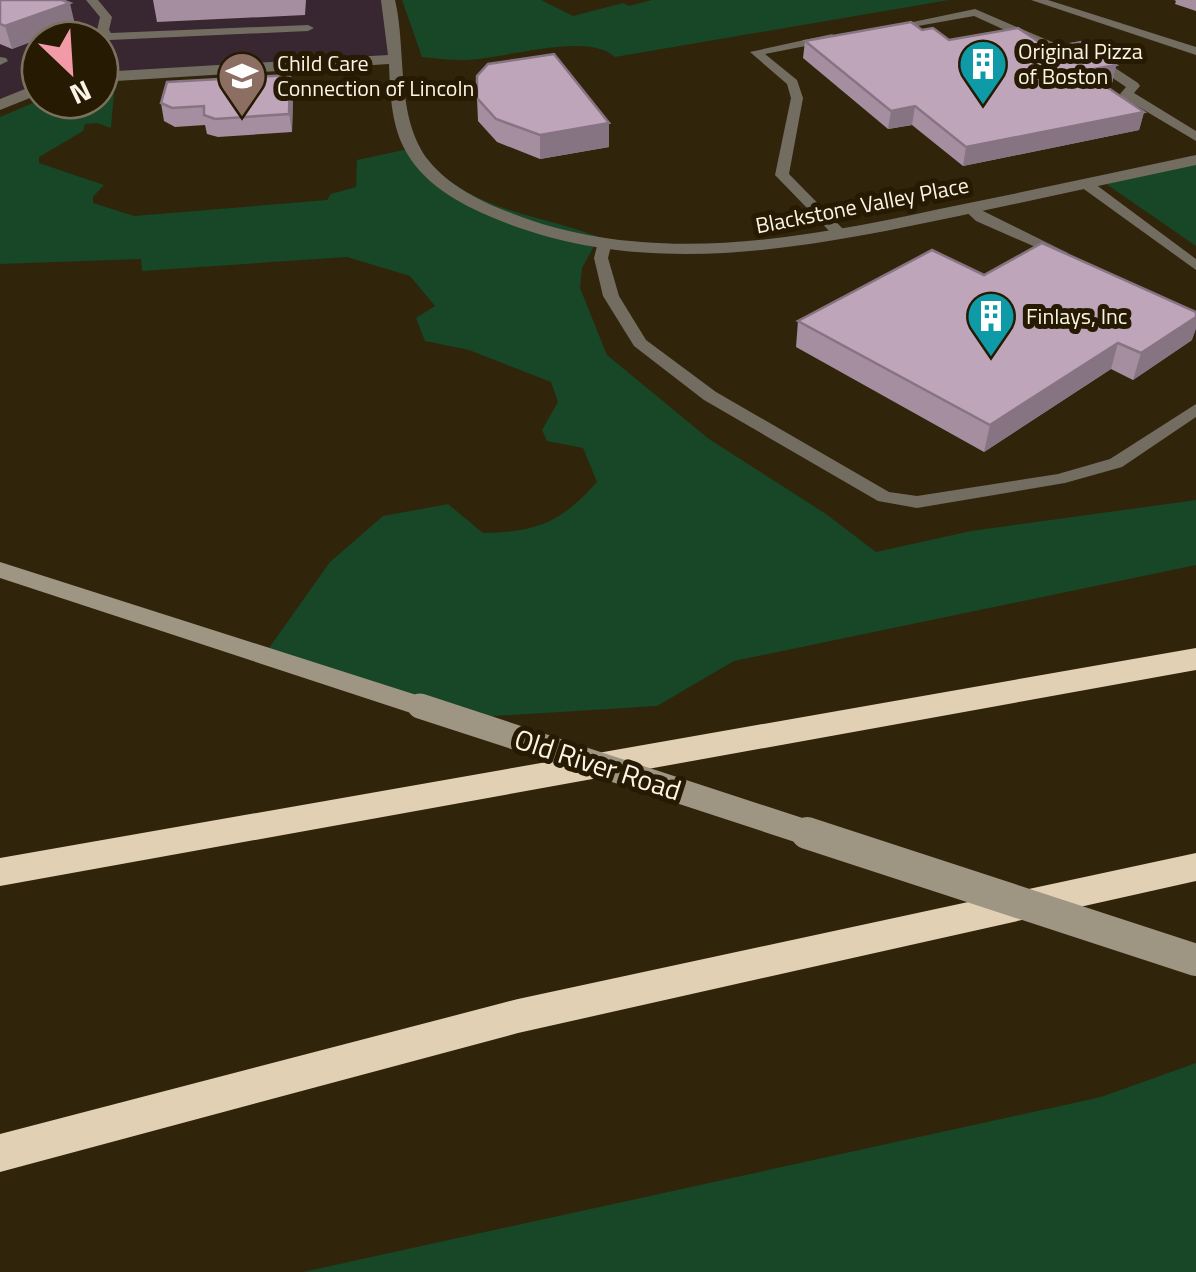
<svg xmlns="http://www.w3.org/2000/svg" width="1196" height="1272" font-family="'Titillium Web',sans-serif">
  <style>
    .commercial { fill: #382731 }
    .green { fill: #174726 }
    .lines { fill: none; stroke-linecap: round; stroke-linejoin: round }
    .lane { fill: #736c61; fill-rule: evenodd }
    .street { fill: #736c61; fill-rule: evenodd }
    .secondary { fill: #9f9583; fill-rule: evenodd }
    .highway { fill: #e1d0b4; fill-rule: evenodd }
    .secondary-bridge-far1 { stroke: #9f9583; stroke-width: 25 }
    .secondary-bridge { stroke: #9f9583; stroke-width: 32 }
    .wall { fill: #a48ea0 }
    .shaded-wall { fill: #867482 }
    .building { fill: #bfa5ba; stroke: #867482; stroke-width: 2.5 }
    .labels { text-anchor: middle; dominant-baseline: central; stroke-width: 10; stroke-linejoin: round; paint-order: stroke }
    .far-poi-label { font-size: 22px; fill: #fcf4e5; stroke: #261a03; text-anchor: start }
    .far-street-label { font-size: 22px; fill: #fcf4e5; stroke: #261a03 }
    .street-label { font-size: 28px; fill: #fcf4e5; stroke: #261a03 }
  </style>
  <rect width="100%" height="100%" fill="#30240b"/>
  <path class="commercial" d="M0 0H387L396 57 100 76V40H40V88L8 101 0 97Z"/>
  <g class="green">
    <path d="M402 0H541L573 16 623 3 629 6 652 0H949L615 57C586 30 499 61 461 60 448 60 435 58 422 57Z"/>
    <path d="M100 92 114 93 111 128 97 123 85 124 83 131 39 157V163L104 185 93 197V203L134 216 327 200 331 194 356 187 357 160 413 148C474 214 522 209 599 237L582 268 580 288 607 355 709 439 826 514 876 552 971 531 1196 500V565L734 661 657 706 495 716 481 721 269 648 330 562 383 516 448 504 483 533C538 532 561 522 597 482L583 448 547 441 542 430 558 402 551 382 469 350 425 341 416 318 435 306 410 276 347 257 142 271 141 259 0 264V117L40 100H100Z"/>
    <path d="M1196 156V246L1099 179Z"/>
    <path d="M1196 1063V1272H303L1101 1097Z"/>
  </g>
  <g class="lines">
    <g class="lane">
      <path d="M86 0H98L112 17 109 30 111 33 308 25 314 28 308 31 110 40 100 45V40H95L101 36 97 30 100 17Z"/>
      <path d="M1031 0H1048L1196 47V55Z"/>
      <path d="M975 9 1059 45 1091 52 1138 83 1140 86 1134 93 1196 131V141L1122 97 1120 94 1126 87 1083 58 1051 51 974 16 890 31 884 28Z"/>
      <path d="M832 34 838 38 836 40 765 54 797 80 803 98 789 174 846 232V238H836L775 175 791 98 787 84 750 52Z"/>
      <path d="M0 57 6 58 8 61 0 65Z"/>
      <path d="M1081 181H1091L1196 259V270L1081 187Z"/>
      <path d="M969 204 1068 253 1066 256H1056L976 221 962 208Z"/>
      <path d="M605 238 612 242 608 258 619 296 646 340 716 392 889 492 917 496 1058 474 1110 459 1196 404V417L1122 467 1065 483 917 508 878 501 704 400 634 346 603 296 594 258 598 242Z"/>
    </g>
    <g class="street">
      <path d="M381 0H395C407 51 395 118 429 161 449 186 482 202 511 213 656 270 813 236 959 205 1038 189 1117 172 1196 155V165C1117 182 1038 199 959 216 806 248 646 281 496 219 459 204 421 183 403 146 391 121 390 91 389 64L100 82V72L388 55Z"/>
      <path d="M40 83V94L0 110V99Z"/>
    </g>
    <path class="secondary" d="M0 562 429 699 433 706 429 713 420 716 0 578Z"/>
    <g class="highway">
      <path d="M1196 648V670L0 886V858Z"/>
      <path d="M1196 853V881L518 1033 0 1172V1134L518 999Z"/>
    </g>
    <path class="secondary-bridge-far1" d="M420 706 814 835"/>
    <path class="secondary-bridge" d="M807 833 1196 960"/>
  </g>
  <g class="wall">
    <path d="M0 0 75 25 12 49 0 44Z"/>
    <path d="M153 0H306L305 15 157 22Z"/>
    <path d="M1174 0H1196V11L1175 4 1176 1Z"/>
    <path d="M922 30 949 40 1048 48 1116 65 1112 83 1103 84 1144 112 1139 130 963 166 912 125 888 129 803 58 805 41Z"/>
    <path d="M290 75 293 93 292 132 218 137 207 134 205 125 175 127 164 121 161 103Z"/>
    <path d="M477 98 609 147 540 159 497 142 478 121Z"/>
    <path d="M798 321 1192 340 1133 380 1111 369 984 452 796 347Z"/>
  </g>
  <g class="shaded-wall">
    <path d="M70 3 75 25 12 49 5 26Z"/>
    <path d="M1116 65 1112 83 1079 89 1083 71Z"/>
    <path d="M290 75 293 93 292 132 289 114Z"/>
    <path d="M915 106 912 125 888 129 891 111Z"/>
    <path d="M1144 112 1139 130 963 166 966 147Z"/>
    <path d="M609 123V147L540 159V135Z"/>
    <path d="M1196 317V329L1192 340 1133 380 1141 353Z"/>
    <path d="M1118 343 1111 369 984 452 990 425Z"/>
  </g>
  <g class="building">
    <path d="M0 0H62L70 3 5 26 0 24Z"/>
    <path d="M911 22 922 30 933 28 949 40 1018 28 1048 48 1081 42 1116 65 1083 71 1144 112 966 147 915 106 891 111 805 41Z"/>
    <path d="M554 54 609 123 540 135 496 119 477 98V76L488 64Z"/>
    <path d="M290 75 289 114 215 119 204 115V106L172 108 161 103 167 82Z"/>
    <path d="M1042 243 1196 312V317L1141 353 1118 343 990 425 798 321 932 250 984 275Z"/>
  </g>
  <defs>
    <g id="building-pin" transform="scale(2.5)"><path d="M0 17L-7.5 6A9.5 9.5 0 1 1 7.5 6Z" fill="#0f9aa8" stroke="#261a03"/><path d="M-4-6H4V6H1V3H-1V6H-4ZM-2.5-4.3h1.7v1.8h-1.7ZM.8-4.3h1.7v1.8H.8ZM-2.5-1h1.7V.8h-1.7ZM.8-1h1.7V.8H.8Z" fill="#fff"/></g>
    <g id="school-pin" transform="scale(2.5)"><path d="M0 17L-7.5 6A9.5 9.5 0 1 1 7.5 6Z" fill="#8d6e63" stroke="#261a03"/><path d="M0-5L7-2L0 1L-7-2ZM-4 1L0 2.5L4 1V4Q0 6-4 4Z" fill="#fff"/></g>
  </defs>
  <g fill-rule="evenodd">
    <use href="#building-pin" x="983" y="64"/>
    <use href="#school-pin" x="242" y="76"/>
    <use href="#building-pin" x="991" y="316"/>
  </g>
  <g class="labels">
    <g class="far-poi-label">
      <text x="1018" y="51">Original Pizza<tspan x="1018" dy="25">of Boston</tspan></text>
      <text x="277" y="63">Child Care<tspan x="277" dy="25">Connection of Lincoln</tspan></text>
      <text x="1026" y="316">Finlays, Inc</text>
    </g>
    <g class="far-street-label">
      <text transform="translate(862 205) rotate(-11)">Blackstone Valley Place</text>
    </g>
    <g class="street-label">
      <text transform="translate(598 764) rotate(18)">Old River Road</text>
    </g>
  </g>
  <g transform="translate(70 70) rotate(155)"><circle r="48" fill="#261a03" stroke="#7c715d" stroke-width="2.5"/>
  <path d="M0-8L18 38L0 25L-18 38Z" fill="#f39aa9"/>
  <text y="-15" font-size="28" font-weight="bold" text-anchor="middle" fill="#fcf4e5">N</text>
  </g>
</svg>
